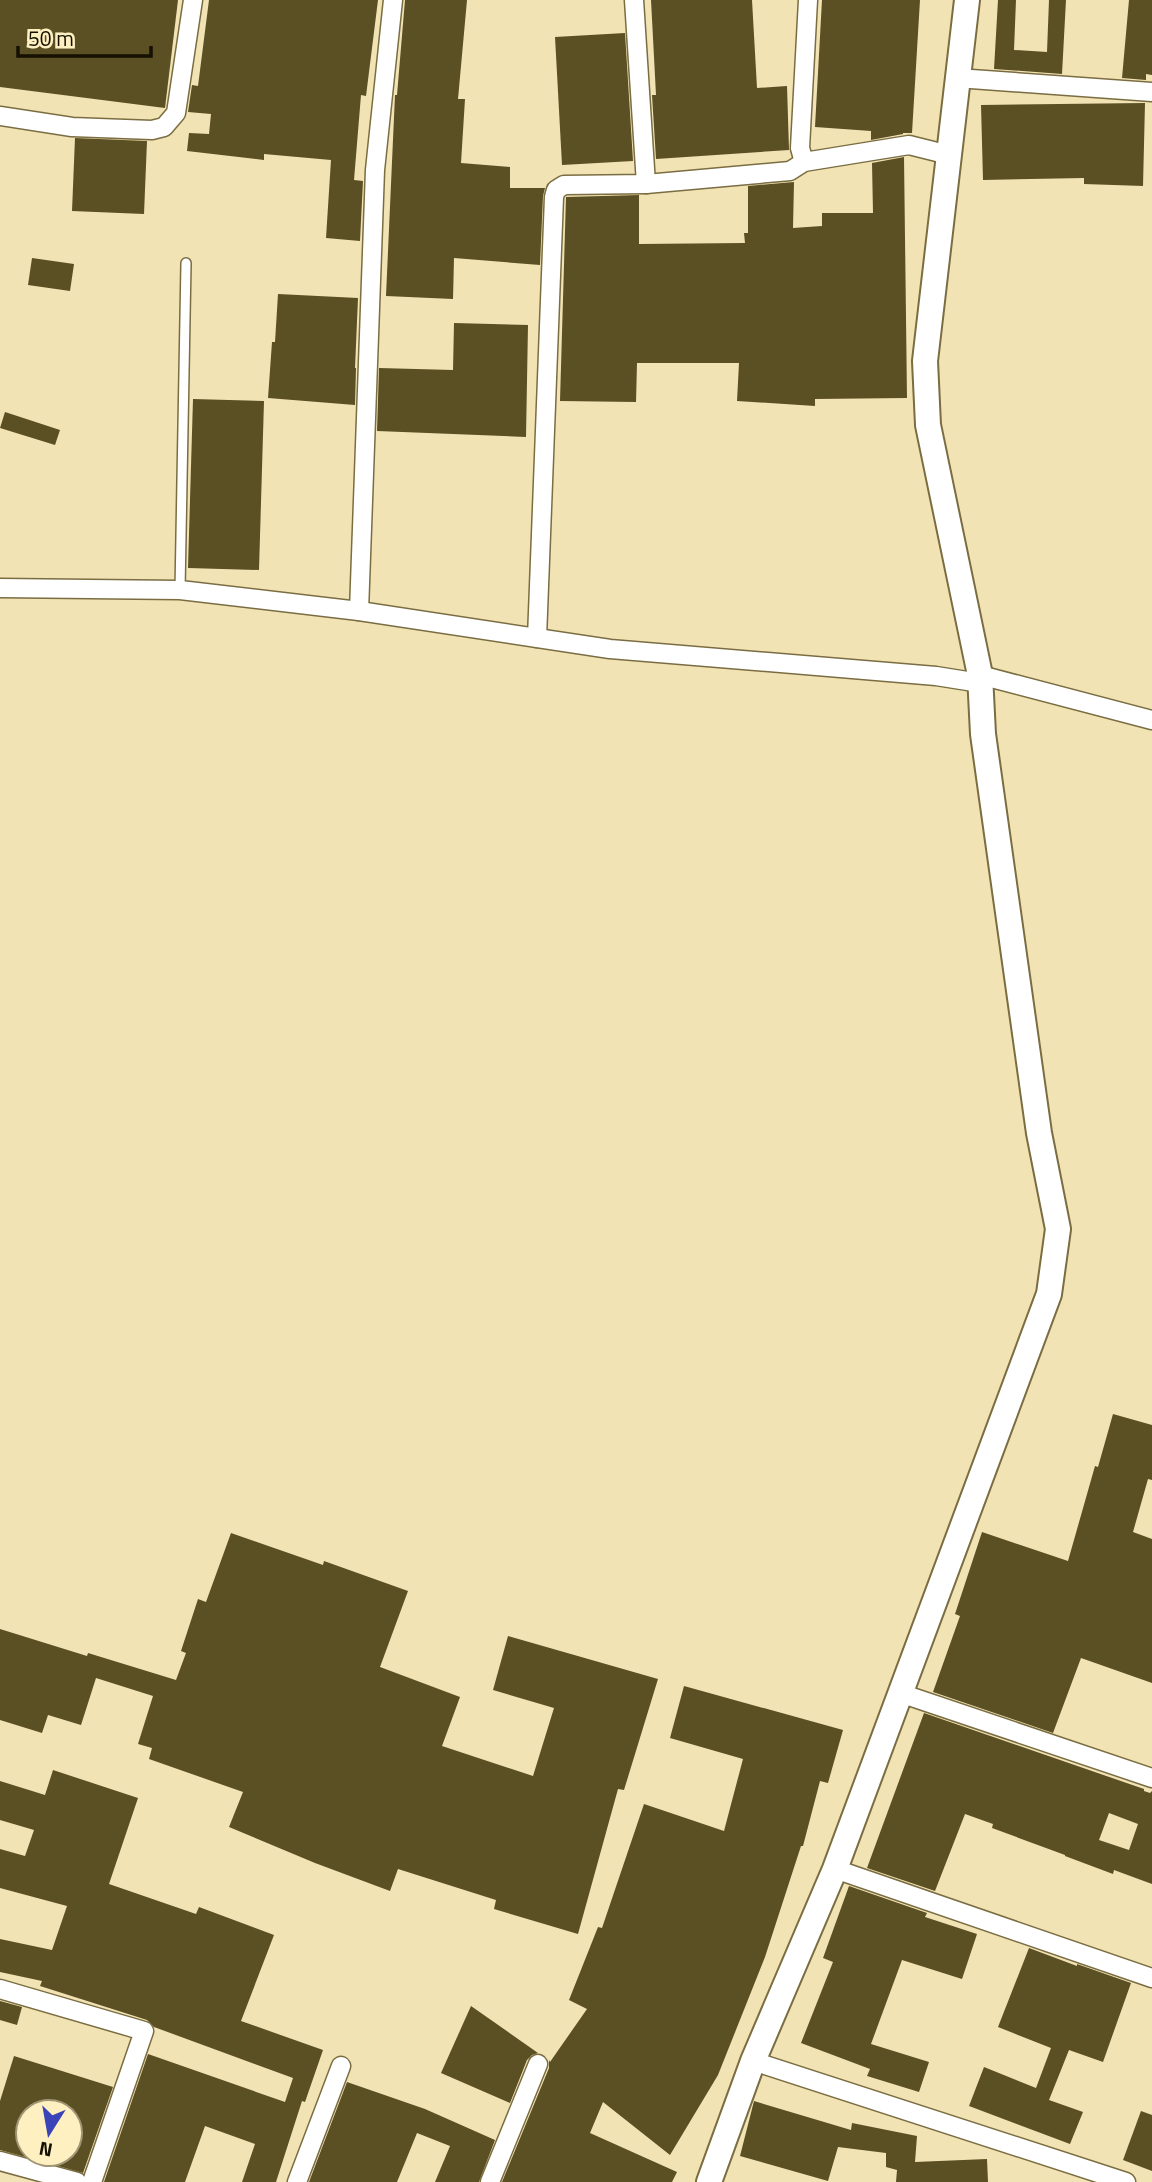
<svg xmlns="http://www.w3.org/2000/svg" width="1152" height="2182" font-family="'Titillium Web',sans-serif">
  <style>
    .building { fill: #5b4f24; fill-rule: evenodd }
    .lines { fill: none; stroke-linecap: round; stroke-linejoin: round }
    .lane-casing { stroke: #7a6d42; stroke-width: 12 }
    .street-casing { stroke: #7a6d42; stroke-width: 21 }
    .secondary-casing { stroke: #7a6d42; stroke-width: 28 }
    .lane { stroke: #fff; stroke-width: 9 }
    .street { stroke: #fff; stroke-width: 18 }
    .secondary { stroke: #fff; stroke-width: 24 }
  </style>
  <rect width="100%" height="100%" fill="#f2e3b4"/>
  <g class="building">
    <path d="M0 0H178L165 108 0 87Z"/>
    <path d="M209 0H378L366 96 361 95 354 180 363 181 360 241 326 238 331 160 264 154V160L187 151 189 133 209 134 211 114 188 112 192 85 198 86Z"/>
    <path d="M405 0H467L458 99H465L461 163 510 167V188H545L543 196 540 265 454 258 453 299 386 296 395 95H397Z"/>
    <path d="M651 0H752L757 88 787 86 789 150 656 159 652 95H656Z"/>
    <path d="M822 0H920L912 133H903V134L871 140V131L815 127Z"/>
    <path d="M998 0H1016L1014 50 1047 52 1049 0H1066L1062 74 994 69Z"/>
    <path d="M1129 0H1152V75L1146 74V80L1122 78Z"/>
    <path d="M625 33 633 161 562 165 555 37Z"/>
    <path d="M1145 103 1143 186 1084 184V178L983 180 981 105Z"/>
    <path d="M75 138 147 141 144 214 72 211Z"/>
    <path d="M904 157 907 398 815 399V406L737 401 739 363H637L636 402 560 401 566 197 639 195V244L745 243 744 233H748V186L794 182 793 228 822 226V213H873L872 163Z"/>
    <path d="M32 258 74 264 70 291 28 285Z"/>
    <path d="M278 294 358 298 355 368H356L355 405 268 398 272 342H275Z"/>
    <path d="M454 323 528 325 526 437 377 431 379 368 453 370Z"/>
    <path d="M193 399 264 401 259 570 188 568Z"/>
    <path d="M5 412 60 430 55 445 0 428Z"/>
    <path d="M1113 1414 1152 1425V1480L1148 1479 1133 1532 1152 1539V1683L1081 1658 1053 1733 933 1692 960 1616 955 1614 982 1532 1068 1561 1095 1466 1098 1467Z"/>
    <path d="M231 1533 323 1565 324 1561 408 1591 380 1667 460 1697 442 1746 533 1776 554 1708 493 1690 508 1636 658 1679 624 1790 618 1789 578 1934 494 1909 496 1900 398 1869 390 1891 315 1863 229 1827 243 1792 149 1759 152 1748 138 1744 153 1696 96 1678 81 1725 48 1715 42 1733 0 1720V1629L87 1656 88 1653 176 1680 186 1653 181 1651 198 1599 206 1602Z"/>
    <path d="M684 1686 843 1730 828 1783 820 1781 803 1846H801L765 1957 718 2075 670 2155 603 2102 590 2133 677 2172 672 2182H502L549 2068V2060L550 2062 587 2009 569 2000 598 1927 602 1928 644 1804 724 1831 743 1759 670 1738Z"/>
    <path d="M924 1713 1144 1789V1791L1150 1793 1152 1791V1884L1114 1870 1113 1874 1065 1856V1855L992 1828 993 1824 965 1814 935 1891 867 1868ZM1109 1813 1138 1824 1129 1850 1099 1840Z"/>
    <path d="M53 1770 138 1798 109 1884 196 1914 199 1907 274 1935 241 2021 323 2050 305 2102 302 2101 276 2182H242L255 2144 205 2126 185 2182H104L148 2054 285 2102 293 2078 154 2027 147 2020 40 1986 42 1981 0 1972V1939L52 1950 67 1906 0 1888V1849L25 1856 34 1830 0 1820V1781L45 1795Z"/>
    <path d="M849 1886 927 1913 925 1917 977 1934 962 1979 902 1960 871 2044 929 2062 919 2092 867 2076 870 2069 801 2043 833 1962 823 1958Z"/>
    <path d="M1029 1948 1077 1966V1964L1131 1983 1103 2062 1069 2050 1049 2100 1083 2112 1070 2144 969 2106 984 2067 1036 2088 1051 2048 998 2027Z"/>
    <path d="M0 2001 22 2007 17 2025 0 2020Z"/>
    <path d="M471 2006 538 2053 532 2055 527 2060 510 2103 441 2073Z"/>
    <path d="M14 2056 113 2087 83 2173 0 2150V2101ZM28 2112H70V2154H28Z"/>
    <path d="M347 2082 425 2109 495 2140 479 2182H435L450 2146 417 2133 397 2182H309Z"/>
    <path d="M754 2101 851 2130 852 2123 917 2136 915 2162 987 2159 988 2182H896L897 2170 886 2167V2153L838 2147 828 2181 740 2156Z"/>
    <path d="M1141 2111 1152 2115V2171L1123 2160Z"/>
  </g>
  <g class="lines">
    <g class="lane-casing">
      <path id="lane" d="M180 590 186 263"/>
    </g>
    <g class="street-casing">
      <g id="street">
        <path d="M634 0 646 184"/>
        <path d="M957 78 1152 92"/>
        <path d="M0 116 72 127 152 130 164 127 176 113 193 0"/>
        <path d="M804 162 800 148 808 0"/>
        <path d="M0 588 180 590 359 611 610 649 936 676 980 683"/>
        <path d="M359 611 375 170 393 0"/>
        <path d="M537 638 554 197 556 190 564 185 646 184 790 171 804 162 909 145 949 155"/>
        <path d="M980 675 1152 720"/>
        <path d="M900 1693 1152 1778"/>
        <path d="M835 1869 1152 1978"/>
        <path d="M0 1989 144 2031 92 2182"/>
        <path d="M753 2061 1126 2182"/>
        <path d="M0 2161 77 2182"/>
        <path d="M297 2182 341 2066"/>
        <path d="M490 2182 538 2064"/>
      </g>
    </g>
    <g class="secondary-casing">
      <path id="secondary" d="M709 2182 753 2061 835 1869 1049 1294 1058 1229 1039 1133 983 734 980 675 928 425 925 361 967 0"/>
    </g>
    <use href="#lane" class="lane"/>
    <use href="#street" class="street"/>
    <use href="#secondary" class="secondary"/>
  </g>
  <g transform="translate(49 2133) rotate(191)"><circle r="33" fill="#fff0c1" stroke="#a19674" stroke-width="2"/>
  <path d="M0-5L12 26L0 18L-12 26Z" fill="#3a44b8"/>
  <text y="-10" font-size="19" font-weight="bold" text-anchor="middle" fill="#151001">N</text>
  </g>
  <path d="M18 46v10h133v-10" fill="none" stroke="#151001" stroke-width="3.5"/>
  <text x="28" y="46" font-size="21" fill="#151001" stroke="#fff0c1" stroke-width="5" paint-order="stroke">50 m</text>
</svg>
